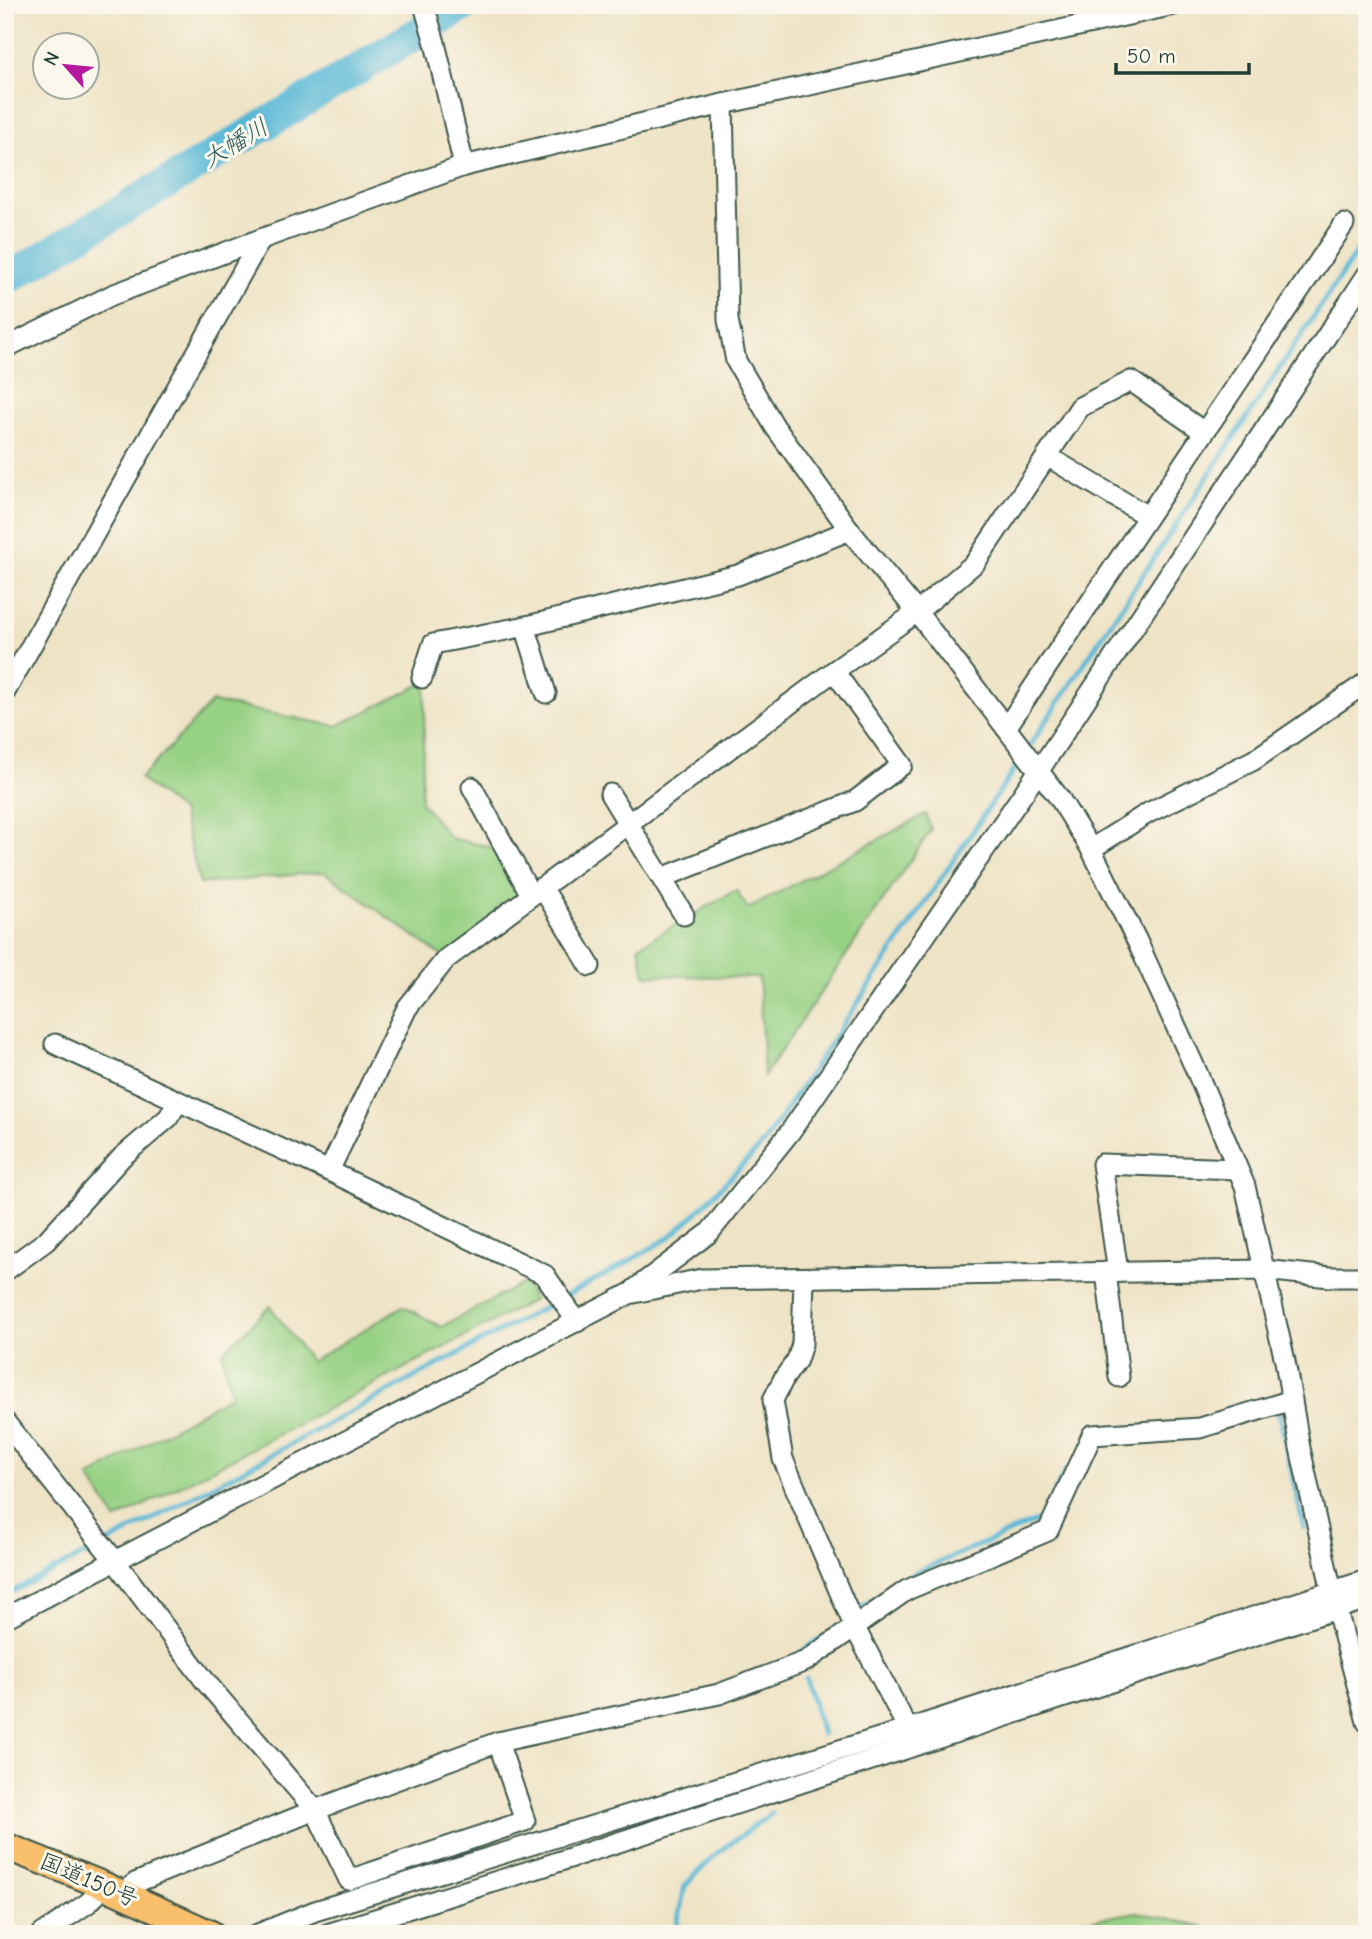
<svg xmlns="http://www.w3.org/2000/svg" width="1372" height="1939" font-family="'Comic Neue','Klee One',sans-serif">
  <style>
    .green { fill: #97d184; stroke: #5b875c; stroke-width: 2 }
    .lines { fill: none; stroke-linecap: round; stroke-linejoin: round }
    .stream { stroke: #57b7d6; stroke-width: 5 }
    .river { stroke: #57b7d6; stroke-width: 32 }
    .minor-casing { stroke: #3e564a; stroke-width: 23 }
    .highway-casing { stroke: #3e564a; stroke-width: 30 }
    .minor { stroke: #fff; stroke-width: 19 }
    .highway { stroke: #f8bf6c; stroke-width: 26 }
    .labels { text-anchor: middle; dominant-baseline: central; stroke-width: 6; stroke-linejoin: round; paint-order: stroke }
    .street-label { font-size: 23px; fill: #1f3d34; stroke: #fbf7ec }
    .water-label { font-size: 24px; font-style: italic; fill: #2d5c5c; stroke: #fbf7ec }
  </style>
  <rect width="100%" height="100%" fill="#fbf7ec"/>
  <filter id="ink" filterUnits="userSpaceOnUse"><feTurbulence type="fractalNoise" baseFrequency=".0143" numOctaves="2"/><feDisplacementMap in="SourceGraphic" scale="14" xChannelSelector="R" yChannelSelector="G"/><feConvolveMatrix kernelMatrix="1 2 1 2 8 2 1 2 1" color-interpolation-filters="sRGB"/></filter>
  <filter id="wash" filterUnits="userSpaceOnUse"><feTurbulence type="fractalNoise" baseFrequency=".00686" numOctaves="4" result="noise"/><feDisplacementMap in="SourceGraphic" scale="28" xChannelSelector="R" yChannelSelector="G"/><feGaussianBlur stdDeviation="1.57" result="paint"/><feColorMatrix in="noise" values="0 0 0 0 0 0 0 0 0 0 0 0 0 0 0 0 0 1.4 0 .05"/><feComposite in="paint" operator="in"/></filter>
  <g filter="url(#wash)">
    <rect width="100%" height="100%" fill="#eee3c5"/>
    <g class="green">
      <path d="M426 682 421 802 450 838 500 849 527 888 446 959 324 872 200 884 181 811 140 779 212 702 337 726Z"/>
      <path d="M926 814 931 830 764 1076 759 978 645 975 639 946 736 890 748 909Z"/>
      <path d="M525 1282 534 1300 116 1520 89 1477 231 1395 222 1353 270 1306 311 1362 403 1306 441 1327Z"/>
      <path d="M1137 1912 1236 1934H1008Z"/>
    </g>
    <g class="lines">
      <g class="stream">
        <path d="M1027 750 1367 236"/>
        <path d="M1276 1411H1278L1304 1528"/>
        <path d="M5 1595 115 1539 621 1266 670 1237 693 1216 763 1144 1022 758"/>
        <path d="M861 1607 916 1572 1041 1519 1066 1470"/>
        <path d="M798 1655 824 1636"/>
        <path d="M806 1678 822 1734"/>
        <path d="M675 1934 685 1886 715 1855 772 1813"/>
      </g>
      <path class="river" d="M5 280 465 5"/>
    </g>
  </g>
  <g filter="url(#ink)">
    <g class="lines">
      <g class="minor-casing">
        <g id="minor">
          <path d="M424 5 435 43 464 166"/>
          <path d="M723 104 728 320 736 361 775 427 851 532 917 612 1006 728 1060 799 1091 849 1137 941 1196 1070 1245 1186 1285 1361 1300 1448 1332 1592 1367 1722"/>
          <path d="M5 348 112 295 261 239 464 166 723 104 1174 5"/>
          <path d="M1047 456 1147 516"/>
          <path d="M525 626 546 693"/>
          <path d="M422 678 433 644 527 626 738 575 850 530"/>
          <path d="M5 692 261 239"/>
          <path d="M1006 728 1344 224"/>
          <path d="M472 787 531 895"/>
          <path d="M610 794 684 915"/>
          <path d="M1091 849 1148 813 1254 760 1367 682"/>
          <path d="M662 878 855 801 902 765 834 671"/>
          <path d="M542 887 590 966"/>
          <path d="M55 1044 329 1171 545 1275 577 1322"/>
          <path d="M329 1171 407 1008 446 959 834 671 917 612 975 563 1080 407 1131 381 1204 432"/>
          <path d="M5 1271 46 1241 122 1157 168 1118 178 1102"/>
          <path d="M1106 1272 1119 1377"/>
          <path d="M1118 1272 1102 1164 1237 1169"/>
          <path d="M804 1278 802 1344 797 1360 784 1378 773 1400 783 1459 855 1628 908 1729"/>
          <path d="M635 1289 709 1233 790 1132 1038 772 1367 275"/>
          <path d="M5 1422 115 1561 205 1681 315 1810 498 1742 719 1694 806 1661 907 1590 1048 1531 1092 1435 1200 1428 1292 1400"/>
          <path d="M5 1618 629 1294 702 1279 1264 1270 1330 1277H1367"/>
          <path d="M123 1894 135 1883 315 1810 349 1880 525 1821 498 1742"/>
          <path d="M42 1934 88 1903 105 1886"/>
          <path d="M258 1934 315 1911 908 1729 1367 1580"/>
          <path d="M327 1934 545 1866 1367 1599"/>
        </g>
      </g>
      <g class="highway-casing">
        <path id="highway" d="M5 1846 105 1886 211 1934"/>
      </g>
      <use href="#minor" class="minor"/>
      <use href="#highway" class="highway"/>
    </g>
  </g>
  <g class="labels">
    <g class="street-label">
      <text transform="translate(89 1880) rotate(23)">国道150号</text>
    </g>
    <g class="water-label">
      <text transform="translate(235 143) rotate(-31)">大幡川</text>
    </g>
  </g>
  <rect width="1372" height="1939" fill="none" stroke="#fbf7ec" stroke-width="28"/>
  <g transform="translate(66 66) rotate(297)"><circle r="33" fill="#fbf7ec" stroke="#a3ada2" stroke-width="2"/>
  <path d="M0-5L12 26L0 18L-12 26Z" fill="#b5179e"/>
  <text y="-10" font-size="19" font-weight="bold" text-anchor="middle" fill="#1f3d34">N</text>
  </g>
  <path d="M1116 63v10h133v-10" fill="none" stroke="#1f3d34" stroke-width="3.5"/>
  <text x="1127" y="63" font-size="21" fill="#1f3d34" stroke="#fbf7ec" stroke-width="5" paint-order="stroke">50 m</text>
</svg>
